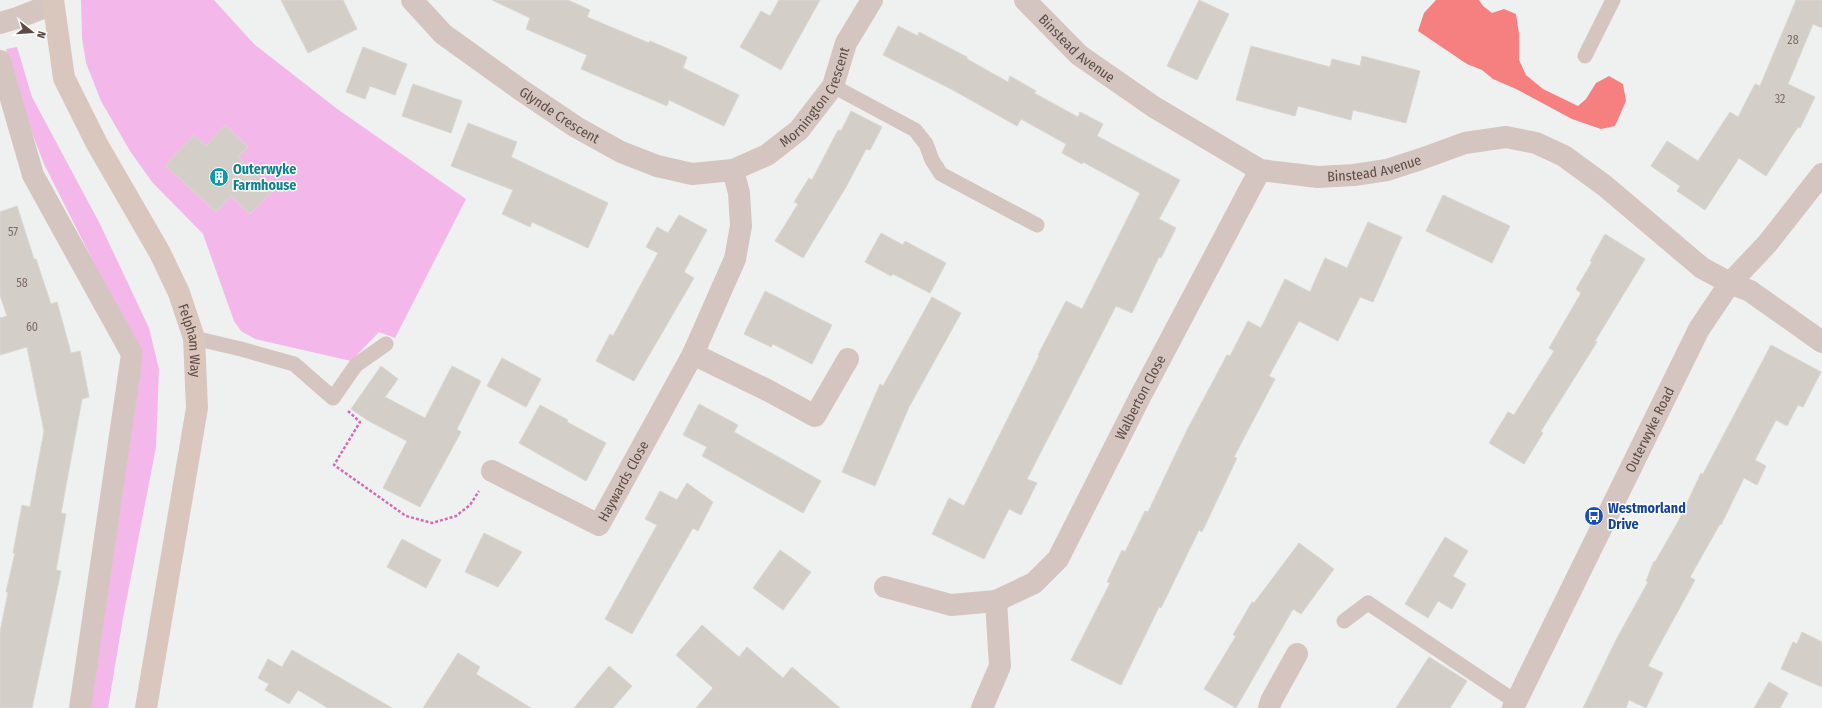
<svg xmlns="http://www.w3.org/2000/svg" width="1822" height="708" font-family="'Fira Sans Condensed',sans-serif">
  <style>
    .green { fill: #f4b7e9 }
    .water { fill: #f67f80 }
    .building { fill: #d4cec9; stroke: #dad6d1 }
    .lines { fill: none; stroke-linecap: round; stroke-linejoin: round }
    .path { stroke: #d56bb7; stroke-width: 2.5; stroke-dasharray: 3 2; stroke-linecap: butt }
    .service { stroke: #d5c5c0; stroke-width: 15 }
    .minor { stroke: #d5c5c0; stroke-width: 22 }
    .secondary { stroke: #d9c7be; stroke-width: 22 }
    .labels { text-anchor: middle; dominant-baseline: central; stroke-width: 3; stroke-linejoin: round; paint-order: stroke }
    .number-label { font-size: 12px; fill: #7c6c65 }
    .street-label { font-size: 14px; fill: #5e4b44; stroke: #fff }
    .culture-label { font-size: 14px; font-weight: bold; fill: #0d838f; stroke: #fff; text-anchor: start }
    .transit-label { font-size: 14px; font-weight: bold; fill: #164399; stroke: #fff; text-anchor: start }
  </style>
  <rect width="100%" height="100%" fill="#eef1f0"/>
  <g class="green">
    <path d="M81 0H214L254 44 336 108 466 199 395 338 379 332 351 361 255 339 241 331 234 321 203 234 152 182 130 151 101 101 86 63 82 38Z"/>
    <path d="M17 47 32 97 100 224 149 328 159 369 156 447 123 618 108 708H83L136 354 97 269 44 164 19 99 6 49Z"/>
  </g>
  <path class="water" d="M1436 0H1479L1483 6 1492 13 1504 9 1516 14 1519 34V60L1526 75 1543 89 1578 106 1586 99 1596 83 1609 76 1623 84 1626 101 1615 126 1601 129 1572 119 1516 89 1493 79 1482 70 1467 64 1418 31 1424 13Z"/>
  <g class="building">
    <path d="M281 0H343L357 29 308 53Z"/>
    <path d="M492 0H568L590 10 587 17 649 43 650 41 687 57 683 68 739 95 724 126 669 100 667 106 581 69 587 55 526 29 530 18Z"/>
    <path d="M779 0H820L781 70 740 47 761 11 770 16Z"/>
    <path d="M1199 0 1229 14 1197 80 1167 66Z"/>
    <path d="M1796 0H1822V28L1813 24 1788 84 1815 97 1800 128 1798 127 1766 176 1739 158 1705 210 1677 191 1680 186 1651 166 1667 141 1698 161 1730 112 1738 117 1755 84 1760 86Z"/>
    <path d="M898 26 918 36 919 32 967 57V59L1008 82 1010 76 1036 91 1034 93 1078 117 1080 112 1103 124 1097 136 1180 180 1159 219 1176 228 1161 258 1159 257 1132 313 1116 306 1027 479 1037 483 1021 515 1009 509 984 559 932 534 949 498 964 506 1039 356 1038 355 1066 301 1082 309 1140 193 1083 162 1082 164 1062 153 1066 144 1021 119 1017 126 951 89 883 55Z"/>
    <path d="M1251 46 1330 67 1332 59 1360 66 1362 56 1420 71 1406 123 1353 110 1351 120 1298 106 1295 116 1236 100Z"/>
    <path d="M363 47 407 64 395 95 370 86 365 99 346 92Z"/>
    <path d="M413 84 462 101 451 133 402 116Z"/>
    <path d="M851 111 882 127 870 150 866 149 846 187 803 258 775 241 798 204 794 202 809 178 812 180 838 130 841 131Z"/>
    <path d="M468 123 517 142 511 157 608 203 588 248 532 222 530 227 502 214 513 190 451 166Z"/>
    <path d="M225 125 248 147 238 157 273 190 250 214 231 196 216 212 165 165 194 135 206 146Z"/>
    <path d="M1443 195 1510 226 1492 263 1426 231Z"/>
    <path d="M17 206 34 259H36L51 304 57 302 71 353 80 351 89 397 82 399 61 513 66 514 56 570 61 571 32 708H0V632L8 592H6L15 553H13L22 505 30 507 44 431 27 347 0 355V318L7 316 0 295V212Z"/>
    <path d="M679 215 707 230 684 272 694 278 634 381 596 361 610 334 613 336 658 253 646 247 657 227 668 233Z"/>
    <path d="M1368 222 1402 237 1373 302 1360 297 1338 341 1299 321 1269 376 1275 379 1234 457 1237 458 1202 532 1199 530 1161 608 1159 607 1121 685 1071 660 1110 583 1107 582 1122 550 1125 552 1145 511 1148 512 1187 430 1227 355 1230 356 1248 321 1261 328 1285 279 1310 292 1325 258 1347 268Z"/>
    <path d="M881 233 903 245 905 241 946 263 930 293 893 274 891 276 865 262Z"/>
    <path d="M1605 234 1645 259 1595 341 1597 342 1541 431 1543 433 1524 464 1489 443 1508 412 1514 415 1554 351 1549 348 1581 293 1576 289 1592 262 1590 261Z"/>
    <path d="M765 291 832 325 812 364 773 344 771 347 744 334Z"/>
    <path d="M932 297 961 313 909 407 875 486 842 472 880 384 883 386Z"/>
    <path d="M1771 345 1821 372 1803 407 1798 405 1787 426 1776 420 1755 460 1766 466 1757 485 1744 478 1721 525 1720 524 1690 577 1695 580 1648 666 1663 673 1646 708 1629 700 1626 708H1583L1616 640 1648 582 1646 581 1654 561 1655 562 1679 520 1701 473 1703 474Z"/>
    <path d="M502 358 541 379 526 407 487 386Z"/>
    <path d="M381 366 398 379 385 397 425 418 452 366 481 381 457 429 461 432 420 507 383 488 407 441 367 420 351 409Z"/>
    <path d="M699 404 738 425 734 432 821 481 803 513 702 456 707 447 683 435Z"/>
    <path d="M540 405 568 420 567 422 606 443 586 481 519 443Z"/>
    <path d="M687 483 713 502 698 531 693 528 632 634 605 619 657 525 645 519 660 491 677 500Z"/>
    <path d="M484 533 522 552 498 587 465 572Z"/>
    <path d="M1445 537 1468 551 1453 576 1466 584 1452 609 1438 601 1428 618 1405 604Z"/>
    <path d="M402 539 441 560 426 588 387 567Z"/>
    <path d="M1299 543 1334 569 1301 614 1293 609 1236 708 1204 689 1236 636 1233 635 1252 602 1254 603Z"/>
    <path d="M780 550 811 572 783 610 753 588Z"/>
    <path d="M702 625 739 657 747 647 783 678 792 667 840 708H696L713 688 676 655Z"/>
    <path d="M1802 632 1822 642V687L1781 669 1793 642 1797 644Z"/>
    <path d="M292 650 392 708H328L298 690 289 704 265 690 269 684 258 678 268 659 282 667Z"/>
    <path d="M458 653 480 667 476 674 531 708H423Z"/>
    <path d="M1429 657 1467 681 1450 708H1396Z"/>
    <path d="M609 666 632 686 613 708H574Z"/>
    <path d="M1769 682 1788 693 1780 708H1754Z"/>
  </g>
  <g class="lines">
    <path class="path" d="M348 411 360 422 334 465 406 516 432 523 456 516 470 505 479 491"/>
    <g class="service">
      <path d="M1585 56 1613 0"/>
      <path d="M833 86 915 130 926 144 932 160 941 174 1037 225"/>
      <path d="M194 338 241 349 294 364 333 398 356 365 386 344"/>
      <path d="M1344 621 1368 603 1516 702"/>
    </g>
    <g class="minor">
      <path id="s1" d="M412 0 443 34 521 90 576 127 621 152 657 166 692 174 733 170 767 155 799 130 833 86 846 43 872 0"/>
      <path id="s2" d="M1025 0 1079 55 1154 107 1260 170 1318 177 1354 175 1387 170 1421 159 1465 143 1506 137 1536 143 1564 156 1605 186 1702 268 1730 283 1750 291 1822 342"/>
      <path d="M0 23 17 18 53 4"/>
      <path d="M0 61 33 175 132 354 80 708"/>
      <path d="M693 354 767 390 815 416 848 359"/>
      <path id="s3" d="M492 471 599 525 693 354 735 259 741 226 739 193 733 170"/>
      <path id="s4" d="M885 587 951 605 996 601 1034 583 1058 559 1140 397 1260 170"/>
      <path d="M982 708 1000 666 996 601"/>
      <path d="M1269 708 1271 701 1297 654"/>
      <path id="s5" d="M1513 708 1699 329 1730 283 1767 244 1822 174"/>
    </g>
    <path class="secondary" id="s6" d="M53 0 64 78 97 144 160 253 179 293 194 338 197 408 146 708"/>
  </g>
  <defs>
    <g id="building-disc" transform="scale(1)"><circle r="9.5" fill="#0f9aa8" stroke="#fff"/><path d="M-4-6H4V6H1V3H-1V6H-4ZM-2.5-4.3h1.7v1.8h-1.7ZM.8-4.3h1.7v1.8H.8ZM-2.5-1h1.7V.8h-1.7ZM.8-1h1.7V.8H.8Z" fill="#fff"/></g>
    <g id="bus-disc" transform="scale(1)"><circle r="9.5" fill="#1a4fb4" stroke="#fff"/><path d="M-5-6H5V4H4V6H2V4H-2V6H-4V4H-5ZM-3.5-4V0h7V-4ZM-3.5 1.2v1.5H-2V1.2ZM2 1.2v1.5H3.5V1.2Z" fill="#fff"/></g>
  </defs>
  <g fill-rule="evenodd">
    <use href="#building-disc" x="219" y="177"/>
    <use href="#bus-disc" x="1594" y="516"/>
  </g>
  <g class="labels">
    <g class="number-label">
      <text x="1793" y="40">28</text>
      <text x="1780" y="99">32</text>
      <text x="13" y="232">57</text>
      <text x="22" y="283">58</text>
      <text x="32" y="327">60</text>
    </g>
    <g class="street-label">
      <text stroke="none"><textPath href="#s2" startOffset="71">Binstead Avenue</textPath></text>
      <text stroke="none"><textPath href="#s1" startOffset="490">Mornington Crescent</textPath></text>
      <text stroke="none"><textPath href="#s1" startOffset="188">Glynde Crescent</textPath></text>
      <text stroke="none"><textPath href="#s2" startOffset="407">Binstead Avenue</textPath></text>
      <text stroke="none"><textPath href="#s6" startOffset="372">Felpham Way</textPath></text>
      <text stroke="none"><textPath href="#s4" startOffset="371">Walberton Close</textPath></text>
      <text stroke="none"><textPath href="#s5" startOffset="310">Outerwyke Road</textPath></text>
      <text stroke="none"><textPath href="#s3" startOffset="170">Haywards Close</textPath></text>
    </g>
    <g class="culture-label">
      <text x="233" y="169">Outerwyke<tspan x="233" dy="16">Farmhouse</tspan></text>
    </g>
    <g class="transit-label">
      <text x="1608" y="508">Westmorland<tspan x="1608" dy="16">Drive</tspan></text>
    </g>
  </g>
  <g transform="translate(32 32) rotate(107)" stroke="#ffffff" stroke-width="3" paint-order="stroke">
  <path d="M0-3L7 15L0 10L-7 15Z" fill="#5e4b44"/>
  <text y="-6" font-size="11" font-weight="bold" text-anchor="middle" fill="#5e4b44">N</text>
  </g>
</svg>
